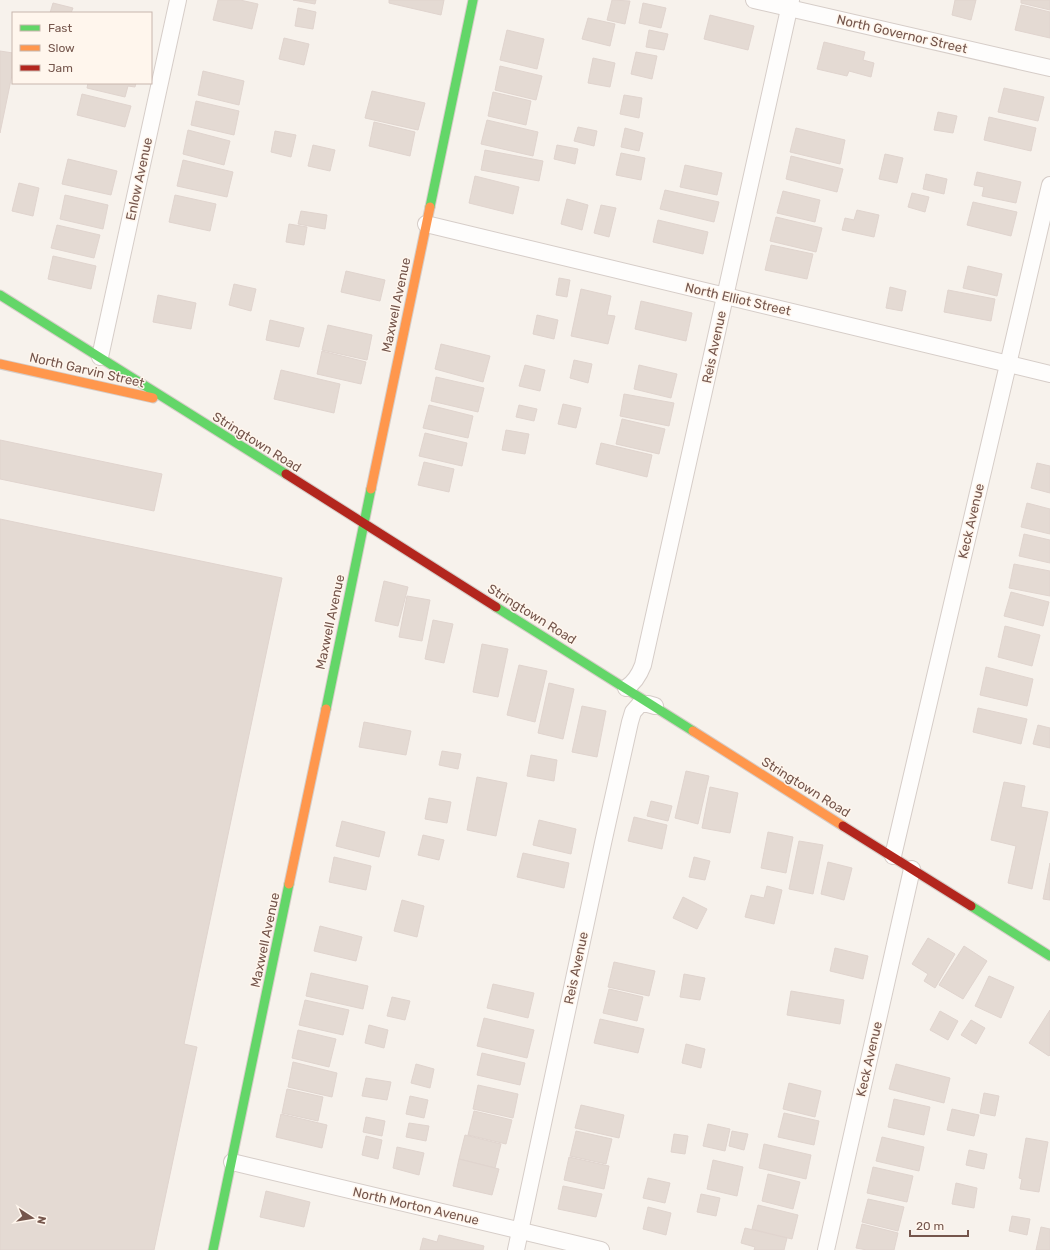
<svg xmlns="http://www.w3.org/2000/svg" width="1050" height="1250" font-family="Rubik,sans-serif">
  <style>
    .building { fill: #e4dad3; stroke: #e0d4ce }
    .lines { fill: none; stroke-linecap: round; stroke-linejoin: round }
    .street-casing { stroke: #d6cdc8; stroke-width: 18 }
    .fast-casing { stroke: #d6cdc8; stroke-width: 11 }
    .slow-casing { stroke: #d6cdc8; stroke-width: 11 }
    .jam-casing { stroke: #d6cdc8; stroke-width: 11 }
    .street { stroke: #fefdfc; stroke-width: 16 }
    .fast { stroke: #63d668; stroke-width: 9 }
    .slow { stroke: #ff974d; stroke-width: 9 }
    .jam { stroke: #b3261e; stroke-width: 9 }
    .labels { text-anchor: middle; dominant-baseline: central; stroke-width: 3; stroke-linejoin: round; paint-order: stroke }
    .street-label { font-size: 13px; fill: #75564c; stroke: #fff6ed }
  </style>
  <rect width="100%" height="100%" fill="#f7f2ec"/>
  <g class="building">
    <path d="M218 0H240L258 4 252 29 213 20Z"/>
    <path d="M293 0H316L315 4Z"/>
    <path d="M389 0H444L441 15 389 3Z"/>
    <path d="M612 0 630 1 625 24 607 20Z"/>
    <path d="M955 0H976L971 20 952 15Z"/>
    <path d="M1021 0H1050V10L1021 3Z"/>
    <path d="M53 3 73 8 71 13H50Z"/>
    <path d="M643 3 666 8 661 28 639 23Z"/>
    <path d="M1021 5 1050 12V38L1015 30Z"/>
    <path d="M298 8 316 12 313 29 295 26Z"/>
    <path d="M710 15 754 26 748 50 704 39Z"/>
    <path d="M588 18 615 24 610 46 582 39Z"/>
    <path d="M507 30 544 39 537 69 500 60Z"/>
    <path d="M649 30 668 34 664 50 646 47Z"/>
    <path d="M284 38 309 44 304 65 279 59Z"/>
    <path d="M824 42 865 52 863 60 874 63 871 77 849 71 847 76 817 69Z"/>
    <path d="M0 51 13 53V70L0 133Z"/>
    <path d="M636 52 657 56 652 79 631 74Z"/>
    <path d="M593 58 615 63 610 87 588 83Z"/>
    <path d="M500 66 542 76 536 100 495 90Z"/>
    <path d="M203 71 244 81 239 105 198 95Z"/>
    <path d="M88 83H136L135 87 128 86 125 97 87 88Z"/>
    <path d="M1004 88 1044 97 1038 121 998 112Z"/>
    <path d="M372 91 425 103 418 130 365 118Z"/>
    <path d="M493 92 531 101 526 125 488 116Z"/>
    <path d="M82 94 131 106 125 127 77 115Z"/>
    <path d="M624 95 642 98 639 118 620 114Z"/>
    <path d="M196 101 239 111 234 135 191 125Z"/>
    <path d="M938 112 957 116 953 133 934 130Z"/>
    <path d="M989 117 1036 128 1031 151 984 140Z"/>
    <path d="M487 120 538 132 533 156 481 144Z"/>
    <path d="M374 122 415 132 410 156 369 146Z"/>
    <path d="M578 127 597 131 594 146 574 141Z"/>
    <path d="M625 128 643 133 639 151 621 147Z"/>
    <path d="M796 128 845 140 840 164 790 152Z"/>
    <path d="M188 130 230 141 224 165 183 154Z"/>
    <path d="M275 131 296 135 291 157 271 152Z"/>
    <path d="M313 145 335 150 330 171 308 166Z"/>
    <path d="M557 145 578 149 575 164 554 159Z"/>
    <path d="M485 150 543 161 539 181 481 170Z"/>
    <path d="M621 153 645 158 641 180 616 175Z"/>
    <path d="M885 154 903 158 897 183 879 179Z"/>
    <path d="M791 156 843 169 837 192 786 179Z"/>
    <path d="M68 159 117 171 111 195 62 184Z"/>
    <path d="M183 160 233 172 227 197 177 186Z"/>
    <path d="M685 165 722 173 717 195 680 187Z"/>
    <path d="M977 172 1021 182 1016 203 982 196 984 187 974 185Z"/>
    <path d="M926 174 947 179 944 194 923 189Z"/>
    <path d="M475 176 519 187 513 214 469 203Z"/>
    <path d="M19 183 39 188 33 216 12 211Z"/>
    <path d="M665 190 719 202 714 222 660 209Z"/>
    <path d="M783 191 820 200 815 222 777 213Z"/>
    <path d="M912 193 929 197 925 212 908 207Z"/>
    <path d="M65 195 108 205 103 229 60 219Z"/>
    <path d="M175 195 216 204 210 231 169 222Z"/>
    <path d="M567 199 588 205 582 230 561 224Z"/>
    <path d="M973 202 1017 212 1011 236 967 225Z"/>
    <path d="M601 205 616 208 609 237 594 233Z"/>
    <path d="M857 210 879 215 874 237 842 230 845 218 854 220Z"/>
    <path d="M301 211 327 215 325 229 298 224Z"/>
    <path d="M776 217 822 228 816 252 770 241Z"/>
    <path d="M658 220 708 232 703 254 653 242Z"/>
    <path d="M289 224 307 227 304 245 286 242Z"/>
    <path d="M57 225 100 235 94 258 51 248Z"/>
    <path d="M771 245 813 254 807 279 765 270Z"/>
    <path d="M53 256 96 266 91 289 48 279Z"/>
    <path d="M968 266 1002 274 997 296 963 288Z"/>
    <path d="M346 271 385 280 380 301 341 292Z"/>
    <path d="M559 278 570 280 567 297 556 295Z"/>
    <path d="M234 284 256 289 251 311 229 305Z"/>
    <path d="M890 287 906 291 902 311 886 308Z"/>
    <path d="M581 289 611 296 607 315 615 316 608 344 571 336Z"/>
    <path d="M948 290 995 299 991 321 944 312Z"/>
    <path d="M158 295 196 303 191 329 153 322Z"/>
    <path d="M641 301 692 313 686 341 635 329Z"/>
    <path d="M537 315 558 320 554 339 533 334Z"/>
    <path d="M270 320 304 328 299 347 266 340Z"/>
    <path d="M328 325 372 335 367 360 322 350Z"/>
    <path d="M441 344 490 356 483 382 435 369Z"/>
    <path d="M322 351 366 362 361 384 317 374Z"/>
    <path d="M574 360 592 364 588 383 570 378Z"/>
    <path d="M525 365 545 370 540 391 519 386Z"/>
    <path d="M639 365 677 374 671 398 634 389Z"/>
    <path d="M281 370 340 384 334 413 274 399Z"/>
    <path d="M436 377 484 388 478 412 431 401Z"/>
    <path d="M624 394 674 403 669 426 620 416Z"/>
    <path d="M563 404 581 408 576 428 558 424Z"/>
    <path d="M429 405 473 416 468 438 423 428Z"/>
    <path d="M519 405 537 409 534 421 516 417Z"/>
    <path d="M622 419 665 429 659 454 616 444Z"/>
    <path d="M506 430 529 434 525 454 502 450Z"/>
    <path d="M425 433 467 443 462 466 419 456Z"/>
    <path d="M0 440 162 474 154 511 0 479Z"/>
    <path d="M601 443 652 455 647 477 596 464Z"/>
    <path d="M424 462 454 469 449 492 418 485Z"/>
    <path d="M1037 463 1050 466V493L1031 488Z"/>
    <path d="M1027 503 1050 509V534L1021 527Z"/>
    <path d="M0 519 282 578 184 1044 197 1047 154 1250H0Z"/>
    <path d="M1024 534 1050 540V563L1019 556Z"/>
    <path d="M1014 564 1050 571V596L1009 588Z"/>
    <path d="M384 581 408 587 398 626 375 621Z"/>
    <path d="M1011 592 1049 602 1043 626 1004 616Z"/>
    <path d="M407 596 430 600 422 641 399 637Z"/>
    <path d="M433 620 453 624 444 663 425 659Z"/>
    <path d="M1005 626 1040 635 1032 666 998 657Z"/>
    <path d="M482 644 508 649 498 697 473 692Z"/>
    <path d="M519 665 547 671 535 722 507 715Z"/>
    <path d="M986 667 1033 679 1027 706 980 695Z"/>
    <path d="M549 683 574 689 563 739 538 733Z"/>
    <path d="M582 706 606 711 597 757 572 752Z"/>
    <path d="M978 708 1027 719 1021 744 973 732Z"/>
    <path d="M364 722 411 731 406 755 359 747Z"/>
    <path d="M1038 725 1050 728V748L1033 744Z"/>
    <path d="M442 751 461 754 458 769 439 765Z"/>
    <path d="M531 755 557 760 554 781 527 776Z"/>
    <path d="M686 771 709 776 698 824 675 818Z"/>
    <path d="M477 777 507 783 496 836 467 830Z"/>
    <path d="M1004 782 1025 786 1021 807 1048 812 1032 889 1008 883 1016 846 991 840Z"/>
    <path d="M710 787 738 793 730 833 702 828Z"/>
    <path d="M429 798 451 802 447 823 425 819Z"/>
    <path d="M651 801 672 806 668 821 647 816Z"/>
    <path d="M634 817 667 825 662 849 628 841Z"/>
    <path d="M539 820 576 829 571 854 533 845Z"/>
    <path d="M342 821 385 832 379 857 336 846Z"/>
    <path d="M768 832 793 837 786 873 761 868Z"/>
    <path d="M423 835 444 840 439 860 418 855Z"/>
    <path d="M799 841 823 845 813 894 789 889Z"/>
    <path d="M523 853 569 863 564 888 517 877Z"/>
    <path d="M334 857 371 866 366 890 329 882Z"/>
    <path d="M694 857 710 861 705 880 689 877Z"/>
    <path d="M828 862 852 868 844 900 821 894Z"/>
    <path d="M1050 863V900L1043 899Z"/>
    <path d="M767 886 782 890 774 924 745 917 751 895 764 898Z"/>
    <path d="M683 897 707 909 697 929 673 918Z"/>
    <path d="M402 900 424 906 417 937 394 931Z"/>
    <path d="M320 926 362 937 356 961 314 951Z"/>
    <path d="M928 938 955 954 935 988 924 981 928 974 912 964Z"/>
    <path d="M964 946 987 961 963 999 939 985Z"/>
    <path d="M835 948 868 956 863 979 830 971Z"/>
    <path d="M614 962 655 971 649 996 608 987Z"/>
    <path d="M311 973 368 986 363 1009 306 996Z"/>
    <path d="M684 974 705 978 700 1000 680 997Z"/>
    <path d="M989 976 1014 987 1001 1018 975 1006Z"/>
    <path d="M493 984 534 993 528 1018 487 1008Z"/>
    <path d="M609 989 643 997 637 1021 603 1013Z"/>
    <path d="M791 991 844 1000 840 1024 787 1015Z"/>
    <path d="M392 997 410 1001 405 1020 387 1016Z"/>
    <path d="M305 1000 349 1010 343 1035 299 1025Z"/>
    <path d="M1050 1010V1055L1049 1056 1029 1043Z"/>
    <path d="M940 1011 958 1021 948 1040 930 1030Z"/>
    <path d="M484 1018 534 1030 527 1058 477 1046Z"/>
    <path d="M600 1019 644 1029 638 1053 594 1043Z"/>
    <path d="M971 1020 985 1028 976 1044 961 1035Z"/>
    <path d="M369 1025 388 1030 384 1048 365 1043Z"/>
    <path d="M298 1030 336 1039 329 1067 292 1058Z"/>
    <path d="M686 1044 705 1049 701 1068 682 1063Z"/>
    <path d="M482 1053 525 1063 520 1085 477 1075Z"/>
    <path d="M293 1062 337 1073 332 1097 288 1087Z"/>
    <path d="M416 1064 434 1069 430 1088 411 1083Z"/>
    <path d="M896 1064 950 1078 944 1103 889 1089Z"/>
    <path d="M366 1078 391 1082 387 1100 362 1096Z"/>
    <path d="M789 1083 821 1091 815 1117 783 1109Z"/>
    <path d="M478 1085 518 1094 513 1118 473 1109Z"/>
    <path d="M287 1089 323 1097 318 1121 282 1113Z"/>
    <path d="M984 1093 999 1096 995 1116 980 1113Z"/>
    <path d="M410 1096 428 1100 424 1118 406 1114Z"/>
    <path d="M894 1099 930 1107 924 1135 888 1127Z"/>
    <path d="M581 1105 624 1115 619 1138 575 1128Z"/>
    <path d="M952 1109 979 1115 974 1136 947 1130Z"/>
    <path d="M474 1111 512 1120 506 1144 468 1135Z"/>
    <path d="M784 1113 819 1121 814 1145 778 1137Z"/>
    <path d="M281 1114 327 1125 322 1148 276 1137Z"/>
    <path d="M366 1117 385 1121 382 1136 363 1132Z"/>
    <path d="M409 1123 429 1126 426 1141 406 1137Z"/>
    <path d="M708 1124 730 1129 725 1151 703 1146Z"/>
    <path d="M576 1131 612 1139 606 1164 570 1156Z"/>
    <path d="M732 1131 748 1134 744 1150 729 1146Z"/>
    <path d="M674 1134 688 1136 685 1154 671 1152Z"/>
    <path d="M465 1135 501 1144 495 1168 459 1159Z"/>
    <path d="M366 1136 382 1140 378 1159 362 1155Z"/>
    <path d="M882 1137 924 1147 919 1171 876 1161Z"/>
    <path d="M1026 1138 1048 1142 1039 1192 1020 1189 1022 1179 1019 1178Z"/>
    <path d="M764 1144 811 1155 806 1179 759 1168Z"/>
    <path d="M397 1147 424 1153 419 1175 393 1168Z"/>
    <path d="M969 1150 987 1154 984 1169 966 1165Z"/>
    <path d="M569 1157 609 1166 604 1189 564 1180Z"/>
    <path d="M459 1159 499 1169 492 1195 453 1186Z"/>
    <path d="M713 1160 743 1167 737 1196 707 1189Z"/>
    <path d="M873 1167 913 1176 907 1202 867 1193Z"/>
    <path d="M768 1174 800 1182 793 1209 762 1201Z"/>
    <path d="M648 1178 670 1183 665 1203 643 1198Z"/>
    <path d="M956 1183 977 1188 974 1208 952 1204Z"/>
    <path d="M563 1186 602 1194 596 1217 558 1209Z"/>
    <path d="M266 1191 310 1202 304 1227 260 1217Z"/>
    <path d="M701 1194 720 1198 716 1216 697 1212Z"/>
    <path d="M868 1199 904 1207 898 1231 862 1222Z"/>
    <path d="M758 1205 798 1215 792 1239 752 1229Z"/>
    <path d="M648 1207 671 1213 666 1235 643 1229Z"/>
    <path d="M1012 1216 1030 1219 1027 1235 1009 1231Z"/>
    <path d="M862 1224 898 1233 894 1250H867L856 1248Z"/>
    <path d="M1041 1227 1050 1229V1250H1036Z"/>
    <path d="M745 1228 787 1238 784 1250H754L755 1247 741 1243Z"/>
    <path d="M439 1235 484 1246 483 1250H420L423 1238 437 1242Z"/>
  </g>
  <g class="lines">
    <g class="street-casing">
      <g id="street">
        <path d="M754 0 1050 68"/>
        <path d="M426 224 1050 374"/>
        <path d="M100 357 178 0"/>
        <path d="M626 688C634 683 640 673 643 665L791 0"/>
        <path d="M893 856 1050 185"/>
        <path d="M232 1162 601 1250"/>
        <path d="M516 1250 603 843 630 722 633 712 640 704H648L655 706"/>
        <path d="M826 1250 912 869"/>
      </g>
    </g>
    <g class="fast-casing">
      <g id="fast">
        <path d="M430 207 473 0"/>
        <path d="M0 295 286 474"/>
        <path d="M496 607 693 731"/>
        <path d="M326 709 371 489"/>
        <path d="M971 906 1050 956"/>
        <path d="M213 1250 289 884"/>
      </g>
    </g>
    <g class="slow-casing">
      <g id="slow">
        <path d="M0 364 153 398"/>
        <path d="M371 489 430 207"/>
        <path d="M693 731 843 826"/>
        <path d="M289 884 326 709"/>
      </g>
    </g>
    <g class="jam-casing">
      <g id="jam">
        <path d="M286 474 496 607"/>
        <path d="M843 826 971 906"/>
      </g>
    </g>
    <use href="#street" class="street"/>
    <use href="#fast" class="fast"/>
    <use href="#slow" class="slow"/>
    <use href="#jam" class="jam"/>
  </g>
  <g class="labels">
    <g class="street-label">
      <text transform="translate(902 34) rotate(13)">North Governor Street</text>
      <text transform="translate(139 179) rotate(-78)">Enlow Avenue</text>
      <text transform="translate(738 299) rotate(13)">North Elliot Street</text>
      <text transform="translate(396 305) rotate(-78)">Maxwell Avenue</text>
      <text transform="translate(714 347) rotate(-78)">Reis Avenue</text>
      <text transform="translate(87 370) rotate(13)">North Garvin Street</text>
      <text transform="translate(257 442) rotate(32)">Stringtown Road</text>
      <text transform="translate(971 521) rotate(-77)">Keck Avenue</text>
      <text transform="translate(532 614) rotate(32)">Stringtown Road</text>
      <text transform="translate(330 622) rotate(-78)">Maxwell Avenue</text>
      <text transform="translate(806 787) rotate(32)">Stringtown Road</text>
      <text transform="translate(265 940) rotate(-78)">Maxwell Avenue</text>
      <text transform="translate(576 968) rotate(-78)">Reis Avenue</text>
      <text transform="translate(869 1059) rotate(-77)">Keck Avenue</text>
      <text transform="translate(416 1206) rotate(13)">North Morton Avenue</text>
    </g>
  </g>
  <rect x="12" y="12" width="140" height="72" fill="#fff6ed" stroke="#c8b6ad"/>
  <rect x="20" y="25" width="20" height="6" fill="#63d668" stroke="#c8b6ad"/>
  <text x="48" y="32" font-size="12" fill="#75564c">Fast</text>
  <rect x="20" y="45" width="20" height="6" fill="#ff974d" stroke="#c8b6ad"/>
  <text x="48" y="52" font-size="12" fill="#75564c">Slow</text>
  <rect x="20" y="65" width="20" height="6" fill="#b3261e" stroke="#c8b6ad"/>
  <text x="48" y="72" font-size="12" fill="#75564c">Jam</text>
  <g transform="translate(32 1218) rotate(102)" stroke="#fff6ed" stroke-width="3" paint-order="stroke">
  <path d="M0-3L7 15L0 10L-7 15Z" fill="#75564c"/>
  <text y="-6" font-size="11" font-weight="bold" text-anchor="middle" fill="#75564c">N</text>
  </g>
  <path d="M910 1230v6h58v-6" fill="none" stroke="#75564c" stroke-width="2"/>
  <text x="916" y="1230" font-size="12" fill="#75564c" stroke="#fff6ed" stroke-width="3" paint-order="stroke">20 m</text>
</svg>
